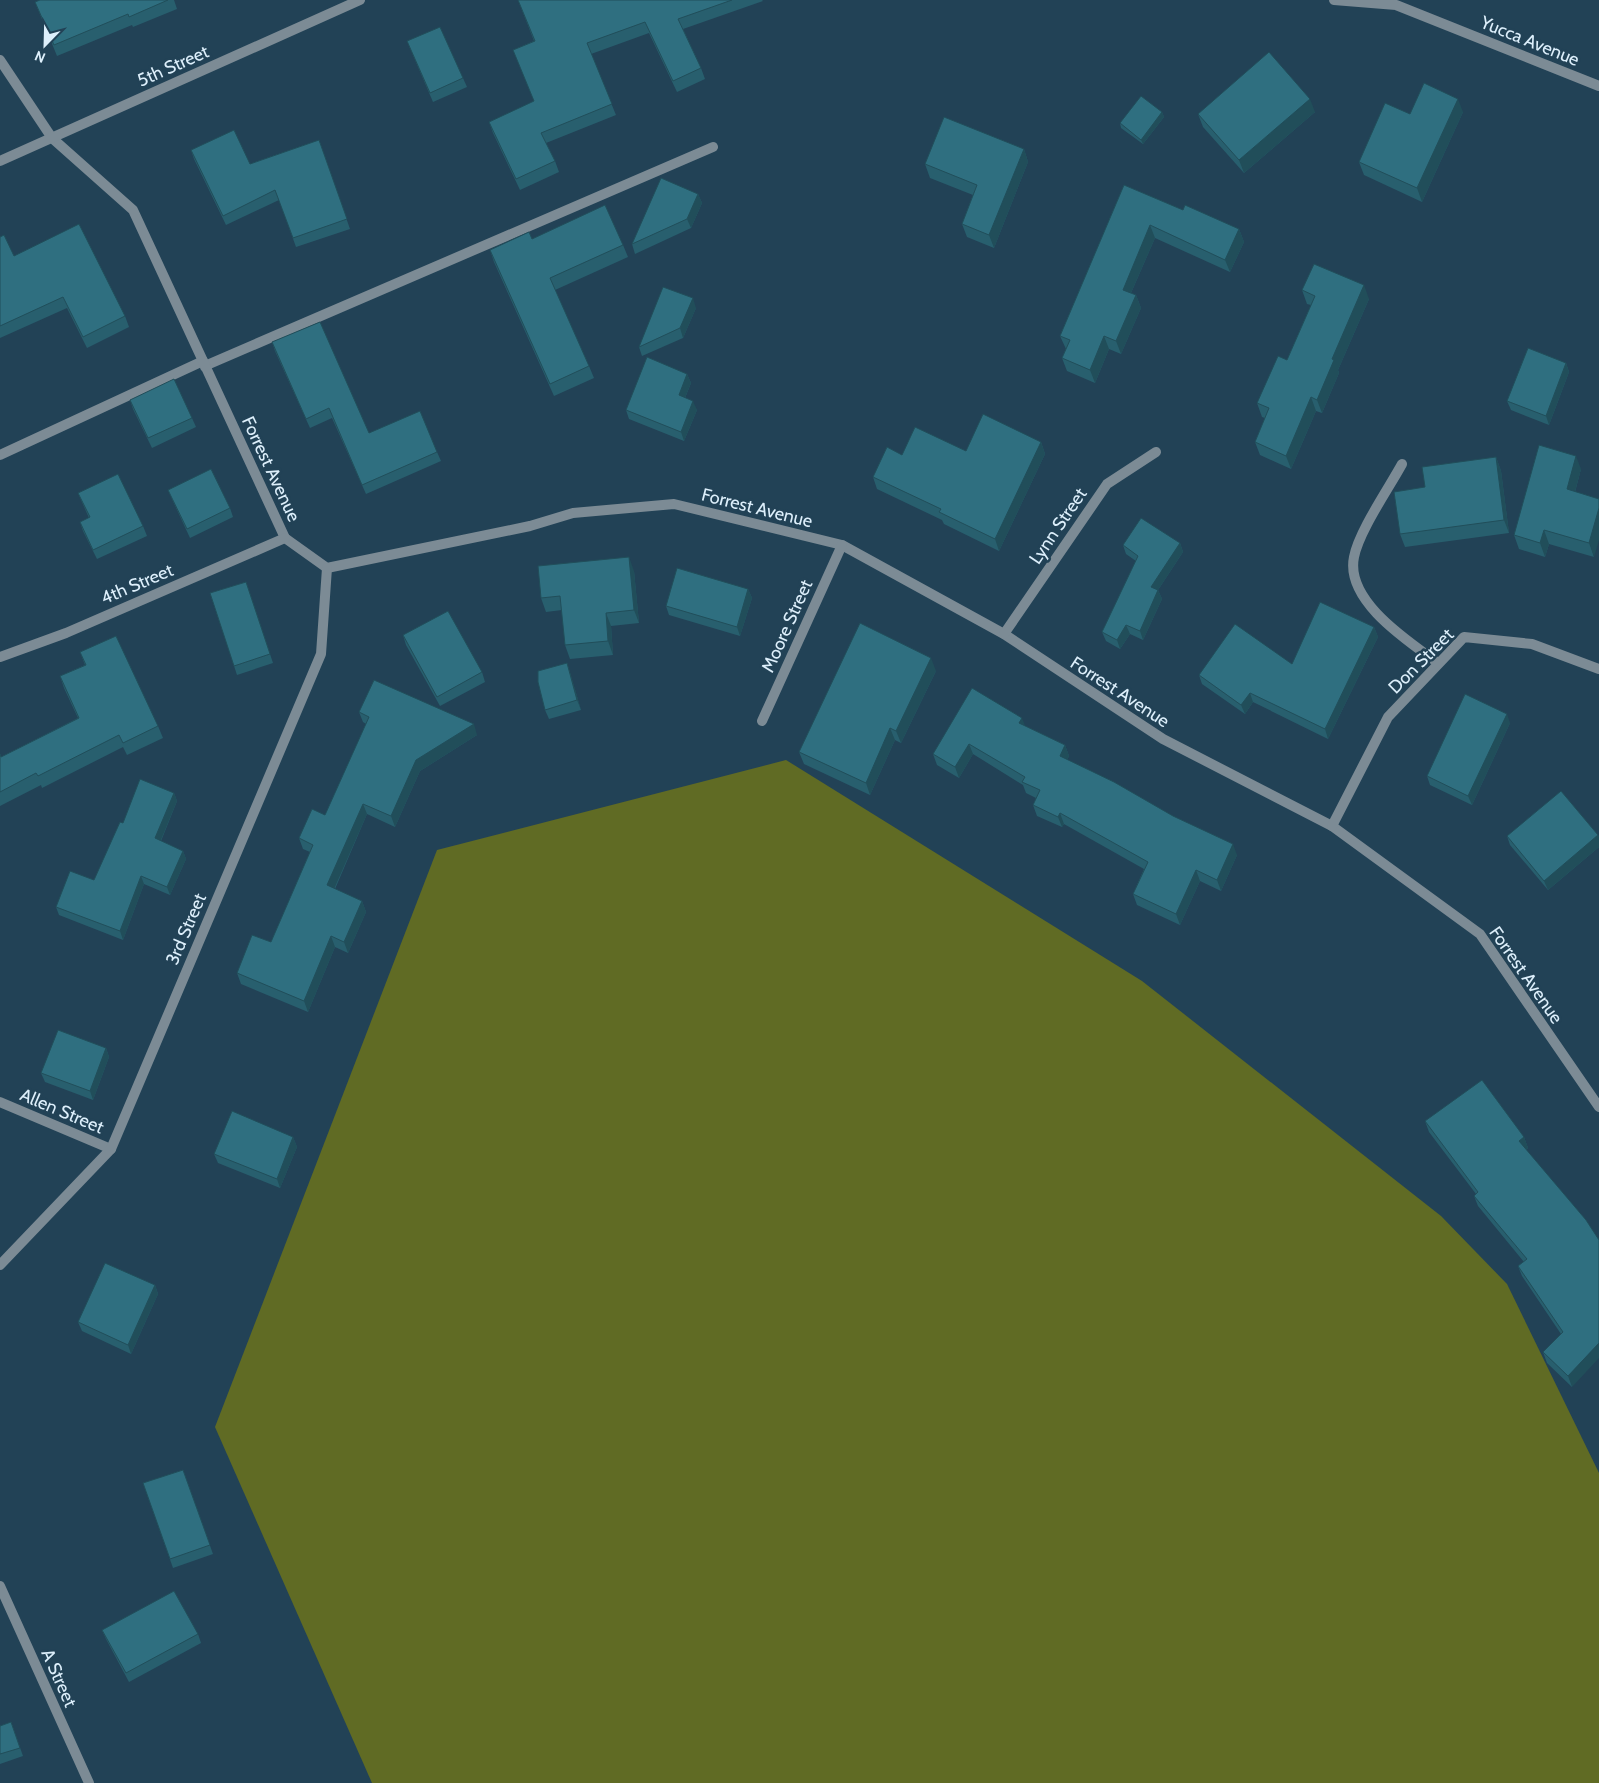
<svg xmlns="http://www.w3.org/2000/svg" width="1599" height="1783" font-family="Cabin,sans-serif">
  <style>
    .green { fill: #606b24 }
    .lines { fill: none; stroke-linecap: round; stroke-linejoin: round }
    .lane { stroke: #7c8b95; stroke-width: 10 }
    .street { stroke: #7c8b95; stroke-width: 10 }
    .wall { fill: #285f6e }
    .shaded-wall { fill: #214e5a }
    .building { fill: #2f6f80; stroke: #214e5a }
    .labels { text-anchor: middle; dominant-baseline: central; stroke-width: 5; stroke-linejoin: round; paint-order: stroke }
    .street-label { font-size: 18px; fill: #ddeffb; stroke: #224256 }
  </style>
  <rect width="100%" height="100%" fill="#224256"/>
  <path class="green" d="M786 760 1142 981 1441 1216 1507 1284 1599 1473V1783H372L215 1427 437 850Z"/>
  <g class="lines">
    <g class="lane">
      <path d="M205 367 207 365 713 147"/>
      <path d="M0 455 203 361"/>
      <path d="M1402 464C1389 488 1359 531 1354 557 1345 601 1408 641 1438 663"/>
    </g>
    <g class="street">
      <path d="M1334 0 1396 5 1599 86"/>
      <path d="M0 60 52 138 133 210 285 538 327 568 530 526 573 513 674 504 842 545 1004 634 1163 739 1332 826 1480 934 1599 1107"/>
      <path d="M0 161 360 0"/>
      <path d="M1004 634 1107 484 1156 452"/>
      <path d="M0 657 66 633 285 538"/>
      <path d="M762 721 842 545"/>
      <path d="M1332 826 1388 717 1464 637 1532 644 1599 669"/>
      <path d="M0 1102 111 1149"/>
      <path d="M0 1265 111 1149 321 654 327 568"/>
      <path d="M0 1586 89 1783"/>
    </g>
  </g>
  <g class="wall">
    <path d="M40 0H174L177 9 133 27 132 25 57 56 35 2Z"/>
    <path d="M518 0H762L763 1 683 29 701 68 705 79 677 92 649 33 591 54 616 115 546 143 555 161 559 172 520 190 493 133 489 122 534 101 513 50 534 41Z"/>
    <path d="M407 41 463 78 467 87 433 102Z"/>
    <path d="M1162 112 1164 117 1143 144 1121 128 1120 123Z"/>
    <path d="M1315 112 1244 173 1203 127 1198 114Z"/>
    <path d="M1463 112 1422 202 1364 175 1359 162 1410 114Z"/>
    <path d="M319 140 350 229 296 247 279 200 226 225 194 159 191 150 250 164Z"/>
    <path d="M1024 149 1028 162 994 248 967 237 962 224 973 195 930 178 925 164Z"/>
    <path d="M1124 185 1183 210 1239 229 1244 242 1230 272 1155 238 1131 293 1136 295 1141 308 1121 354 1109 349 1095 383 1067 371 1062 358 1066 349 1060 336Z"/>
    <path d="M698 194 702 203 691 228 635 254 632 244Z"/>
    <path d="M0 237 14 256 125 316 129 327 87 348 67 308 0 338Z"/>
    <path d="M532 239 623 245 628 257 555 290 589 366 594 378 554 396 494 262 490 250Z"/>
    <path d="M1302 290 1369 299 1338 370 1339 373 1322 413 1316 411 1291 469 1260 455 1255 442 1265 418 1262 417 1257 403 1287 360 1311 305 1307 304Z"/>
    <path d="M696 308 683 338 642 356 639 347Z"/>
    <path d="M272 342 369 433 437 452 441 461 366 494 332 418 310 428 275 351Z"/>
    <path d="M1566 363 1569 372 1549 425 1511 410 1507 401Z"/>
    <path d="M687 374 691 383 685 398 697 410 684 441 629 419 626 410Z"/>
    <path d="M130 400 192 418 196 427 152 448 133 409Z"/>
    <path d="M1041 442 1045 454 999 551 944 524 942 520 877 489 873 477 902 455 966 451Z"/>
    <path d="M1496 457 1501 471 1509 533 1405 547 1400 534 1425 487Z"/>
    <path d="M1581 469 1575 492 1594 557 1549 544 1545 557 1519 549 1514 535Z"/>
    <path d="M168 490 230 508 233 517 190 538 172 499Z"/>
    <path d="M78 493 143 526 147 536 97 559 83 531 80 522 89 518Z"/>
    <path d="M1180 543 1183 552 1158 590 1162 599 1143 640 1130 634 1120 649 1106 641 1102 632 1136 561 1126 554 1123 545Z"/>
    <path d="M634 571 639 623 611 626 613 655 570 659 565 645 562 610 546 612 541 598Z"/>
    <path d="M246 582 273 663 237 675 210 593Z"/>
    <path d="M748 589 752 598 740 636 669 615 666 606Z"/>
    <path d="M1374 627 1378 637 1328 739 1253 702 1245 714 1202 684 1199 675 1292 664Z"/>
    <path d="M403 635 482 672 485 682 440 706 406 645Z"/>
    <path d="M80 652 158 726 163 738 127 755 123 747 42 788 41 785 0 806V754L1 757 78 718 64 688 60 676 85 665Z"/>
    <path d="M567 663 581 710 549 719 545 710Z"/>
    <path d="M936 671 901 743 895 740 870 795 804 764 799 752Z"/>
    <path d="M359 712 477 735 420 771 395 827 367 814 335 889 362 901 366 912 348 953 335 947 308 1012 241 984 237 973 271 942 310 852 303 849 299 838 325 815 366 724 363 722Z"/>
    <path d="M1510 723 1472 805 1430 785 1427 776Z"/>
    <path d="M1025 726 1065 745 1069 756 1067 760 1237 855 1221 891 1200 881 1180 925 1137 905 1133 894 1144 869 1064 824 1062 827 1037 816 1033 805 1036 798 1026 793 1023 785 973 754 959 778 937 765 933 754Z"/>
    <path d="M174 793 177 801 161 841 183 851 186 859 170 895 144 884 123 940 59 915 56 907 94 880 123 823Z"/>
    <path d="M1598 835 1599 837V847L1548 890 1510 845 1507 836Z"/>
    <path d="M106 1048 109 1057 93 1100 45 1082 41 1073Z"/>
    <path d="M1425 1121 1524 1137 1528 1148 1526 1150 1586 1220 1572 1387 1547 1363 1543 1352 1561 1334 1522 1276 1518 1266 1524 1262 1478 1206 1474 1196 1476 1194 1429 1132Z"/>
    <path d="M293 1137 297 1147 280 1188 218 1163 214 1154Z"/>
    <path d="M155 1285 158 1294 131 1354 82 1331 78 1322Z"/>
    <path d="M183 1470 213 1554 173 1568 143 1483Z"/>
    <path d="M102 1630 198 1634 201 1643 129 1682 106 1639Z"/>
    <path d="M11 1722 23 1756 0 1764V1726Z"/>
  </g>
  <g class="shaded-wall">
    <path d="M1310 99 1315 112 1244 173 1239 160Z"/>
    <path d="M1458 99 1463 112 1422 202 1417 188Z"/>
    <path d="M1162 112 1164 117 1143 144 1141 140Z"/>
    <path d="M1024 149 1028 162 994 248 989 235Z"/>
    <path d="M698 194 702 203 691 228 687 219Z"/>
    <path d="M1150 225 1155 238 1127 302 1123 290Z"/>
    <path d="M1239 229 1244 242 1230 272 1225 260Z"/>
    <path d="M1364 285 1369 299 1338 370 1339 373 1322 413 1317 400 1332 359Z"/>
    <path d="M1136 295 1141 308 1121 354 1116 341Z"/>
    <path d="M693 298 696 308 683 338 680 328Z"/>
    <path d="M1104 336 1109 349 1095 383 1090 370Z"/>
    <path d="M1566 363 1569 372 1549 425 1546 416Z"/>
    <path d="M687 374 691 383 682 405 679 395Z"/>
    <path d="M1311 397 1316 411 1291 469 1286 456Z"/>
    <path d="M693 401 697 410 684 441 681 432Z"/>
    <path d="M1041 442 1045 454 999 551 995 539Z"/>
    <path d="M1576 456 1581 469 1572 503 1567 489Z"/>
    <path d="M1496 457 1501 471 1509 533 1504 520Z"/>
    <path d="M1599 508V540L1594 557 1589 543Z"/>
    <path d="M1544 530 1549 544 1545 557 1540 543Z"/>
    <path d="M1180 543 1183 552 1158 590 1162 599 1143 640 1140 631 1151 587Z"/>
    <path d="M629 557 634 571 639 623 634 610Z"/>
    <path d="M748 589 752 598 740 636 737 627Z"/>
    <path d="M606 613 611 626 613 655 608 641Z"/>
    <path d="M1126 625 1130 634 1120 649 1117 640Z"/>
    <path d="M1374 627 1378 637 1328 739 1325 729Z"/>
    <path d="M931 658 936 671 901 743 896 731Z"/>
    <path d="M567 663 570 672 581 710 577 700Z"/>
    <path d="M1250 693 1253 702 1245 714 1241 705Z"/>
    <path d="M1507 714 1510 723 1472 805 1468 796Z"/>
    <path d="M1022 718 1026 728 1019 723Z"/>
    <path d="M474 724 477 735 420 771 395 827 391 816 416 760Z"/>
    <path d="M890 728 895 740 870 795 866 783Z"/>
    <path d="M969 744 973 754 959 778 955 767Z"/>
    <path d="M1065 745 1069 756 1064 767 1060 756Z"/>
    <path d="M174 793 177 801 158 847 155 838Z"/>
    <path d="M363 804 367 814 331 896 327 885Z"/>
    <path d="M1060 813 1064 824 1062 827 1058 817Z"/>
    <path d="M1598 835 1599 837V847L1548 890 1544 881Z"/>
    <path d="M1233 844 1237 855 1221 891 1217 880Z"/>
    <path d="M183 851 186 859 170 895 167 887Z"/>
    <path d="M1196 870 1200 881 1180 925 1176 914Z"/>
    <path d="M141 876 144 884 123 940 120 931Z"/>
    <path d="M362 901 366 912 348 953 344 942Z"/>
    <path d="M331 936 335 947 308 1012 304 1001Z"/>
    <path d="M106 1048 109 1057 93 1100 90 1091Z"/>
    <path d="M293 1137 297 1147 280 1188 277 1179Z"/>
    <path d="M1524 1137 1528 1148 1523 1152 1519 1141Z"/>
    <path d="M155 1285 158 1294 131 1354 128 1345Z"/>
    <path d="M1599 1343V1358L1572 1387 1568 1376Z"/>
  </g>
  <g class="building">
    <path d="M40 0H168L129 17 128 14 54 45 35 2Z"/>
    <path d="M518 0H732L678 19 701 68 673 81 645 22 587 43 612 104 541 133 555 161 516 179 489 122 534 101 513 50 535 41Z"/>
    <path d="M440 27 463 78 430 93 407 41Z"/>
    <path d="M1269 52 1310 99 1239 160 1198 114Z"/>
    <path d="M1424 83 1458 99 1417 188 1359 162 1385 103 1410 114Z"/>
    <path d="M1141 96 1162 112 1141 140 1120 123Z"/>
    <path d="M944 117 1024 149 989 235 962 224 977 185 925 164Z"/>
    <path d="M234 130 250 164 319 140 347 219 293 238 275 190 223 216 191 150Z"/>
    <path d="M661 178 698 194 687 219 632 244Z"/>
    <path d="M1124 185 1183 210 1185 205 1239 229 1225 260 1150 225 1123 290 1136 295 1116 341 1104 336 1090 370 1062 358 1070 340 1060 336Z"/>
    <path d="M605 205 623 245 550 278 589 366 550 384 490 250 529 232 532 239Z"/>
    <path d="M79 224 125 316 83 337 63 297 0 326V237L4 235 14 256Z"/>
    <path d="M1314 264 1364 285 1332 359 1334 360 1317 400 1311 397 1286 456 1255 442 1269 408 1257 403 1278 356 1287 360 1315 296 1302 290Z"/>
    <path d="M663 287 693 298 680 328 639 347Z"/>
    <path d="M320 322 369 433 420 411 437 452 362 485 329 408 306 419 272 342Z"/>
    <path d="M1528 348 1566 363 1546 416 1507 401Z"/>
    <path d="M647 357 687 374 679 395 693 401 681 432 626 410Z"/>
    <path d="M174 379 192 418 148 438 130 400Z"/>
    <path d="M983 414 1041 442 995 539 939 512 941 509 873 477 887 447 902 455 915 427 966 451Z"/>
    <path d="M1539 445 1576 456 1567 489 1599 499V508L1589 543 1544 530 1540 543 1514 535Z"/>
    <path d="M1496 457 1504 520 1400 534 1394 492 1425 487 1422 467Z"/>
    <path d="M211 469 230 508 187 529 168 490Z"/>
    <path d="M118 474 143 526 93 550 80 522 90 517 78 493Z"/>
    <path d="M1141 518 1180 543 1151 587 1158 590 1140 631 1126 625 1117 640 1102 632 1138 556 1123 545Z"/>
    <path d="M629 557 634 610 606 613 608 641 565 645 560 596 541 598 538 566Z"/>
    <path d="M677 568 748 589 737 627 666 606Z"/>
    <path d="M246 582 270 654 234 666 210 593Z"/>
    <path d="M1320 602 1374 627 1325 729 1250 693 1241 705 1199 675 1235 624 1292 664Z"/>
    <path d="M448 611 482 672 437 697 403 635Z"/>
    <path d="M860 623 931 658 896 731 890 728 866 783 799 752Z"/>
    <path d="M116 636 158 726 123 743 119 735 38 776 36 773 0 792V754L1 757 79 718 60 676 86 665 80 652Z"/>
    <path d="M567 663 577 700 545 710 538 682V671Z"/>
    <path d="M374 680 474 724 416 760 391 816 363 804 327 885 362 901 344 942 331 936 304 1001 237 973 252 935 271 942 313 845 299 838 312 809 325 815 369 717 359 712Z"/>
    <path d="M972 688 1022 718 1019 723 1065 745 1060 756 1114 782 1173 816 1233 844 1217 880 1196 870 1176 914 1133 894 1148 862 1060 813 1058 817 1033 805 1040 790 1022 782 1025 777 969 744 955 767 933 754Z"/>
    <path d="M1465 694 1507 714 1468 796 1427 776Z"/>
    <path d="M140 779 174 793 155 838 183 851 167 887 141 876 120 931 56 907 70 871 94 880 120 822 123 823Z"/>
    <path d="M1561 791 1598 835 1544 881 1507 836Z"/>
    <path d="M58 1030 106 1048 90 1091 41 1073Z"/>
    <path d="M1482 1080 1524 1137 1519 1141 1586 1220 1599 1240V1343L1568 1376 1543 1352 1563 1332 1518 1266 1527 1259 1474 1196 1478 1192 1425 1121Z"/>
    <path d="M232 1111 293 1137 277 1179 214 1154Z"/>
    <path d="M105 1263 155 1285 128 1345 78 1322Z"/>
    <path d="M183 1470 210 1545 170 1559 143 1483Z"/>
    <path d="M174 1591 198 1634 126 1673 102 1630Z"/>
    <path d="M11 1722 20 1748 0 1754V1726Z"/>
  </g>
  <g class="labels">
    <g class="street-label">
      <text transform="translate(1530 41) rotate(22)">Yucca Avenue</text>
      <text transform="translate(173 66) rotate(-24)">5th Street</text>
      <text transform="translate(271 469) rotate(65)">Forrest Avenue</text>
      <text transform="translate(757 508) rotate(14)">Forrest Avenue</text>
      <text transform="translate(1058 526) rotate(-56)">Lynn Street</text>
      <text transform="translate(137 584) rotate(-23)">4th Street</text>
      <text transform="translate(787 626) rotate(-66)">Moore Street</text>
      <text transform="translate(1421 661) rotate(-45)">Don Street</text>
      <text transform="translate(1120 692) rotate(33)">Forrest Avenue</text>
      <text transform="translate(186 929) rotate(-67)">3rd Street</text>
      <text transform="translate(1526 975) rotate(55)">Forrest Avenue</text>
      <text transform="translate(62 1111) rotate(23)">Allen Street</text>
      <text transform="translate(59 1678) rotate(66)">A Street</text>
    </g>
  </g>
  <g transform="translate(45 45) rotate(203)" stroke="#224256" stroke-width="4" paint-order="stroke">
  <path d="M0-4L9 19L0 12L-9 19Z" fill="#ddeffb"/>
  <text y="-8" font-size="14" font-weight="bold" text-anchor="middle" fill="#ddeffb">N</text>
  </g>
</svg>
